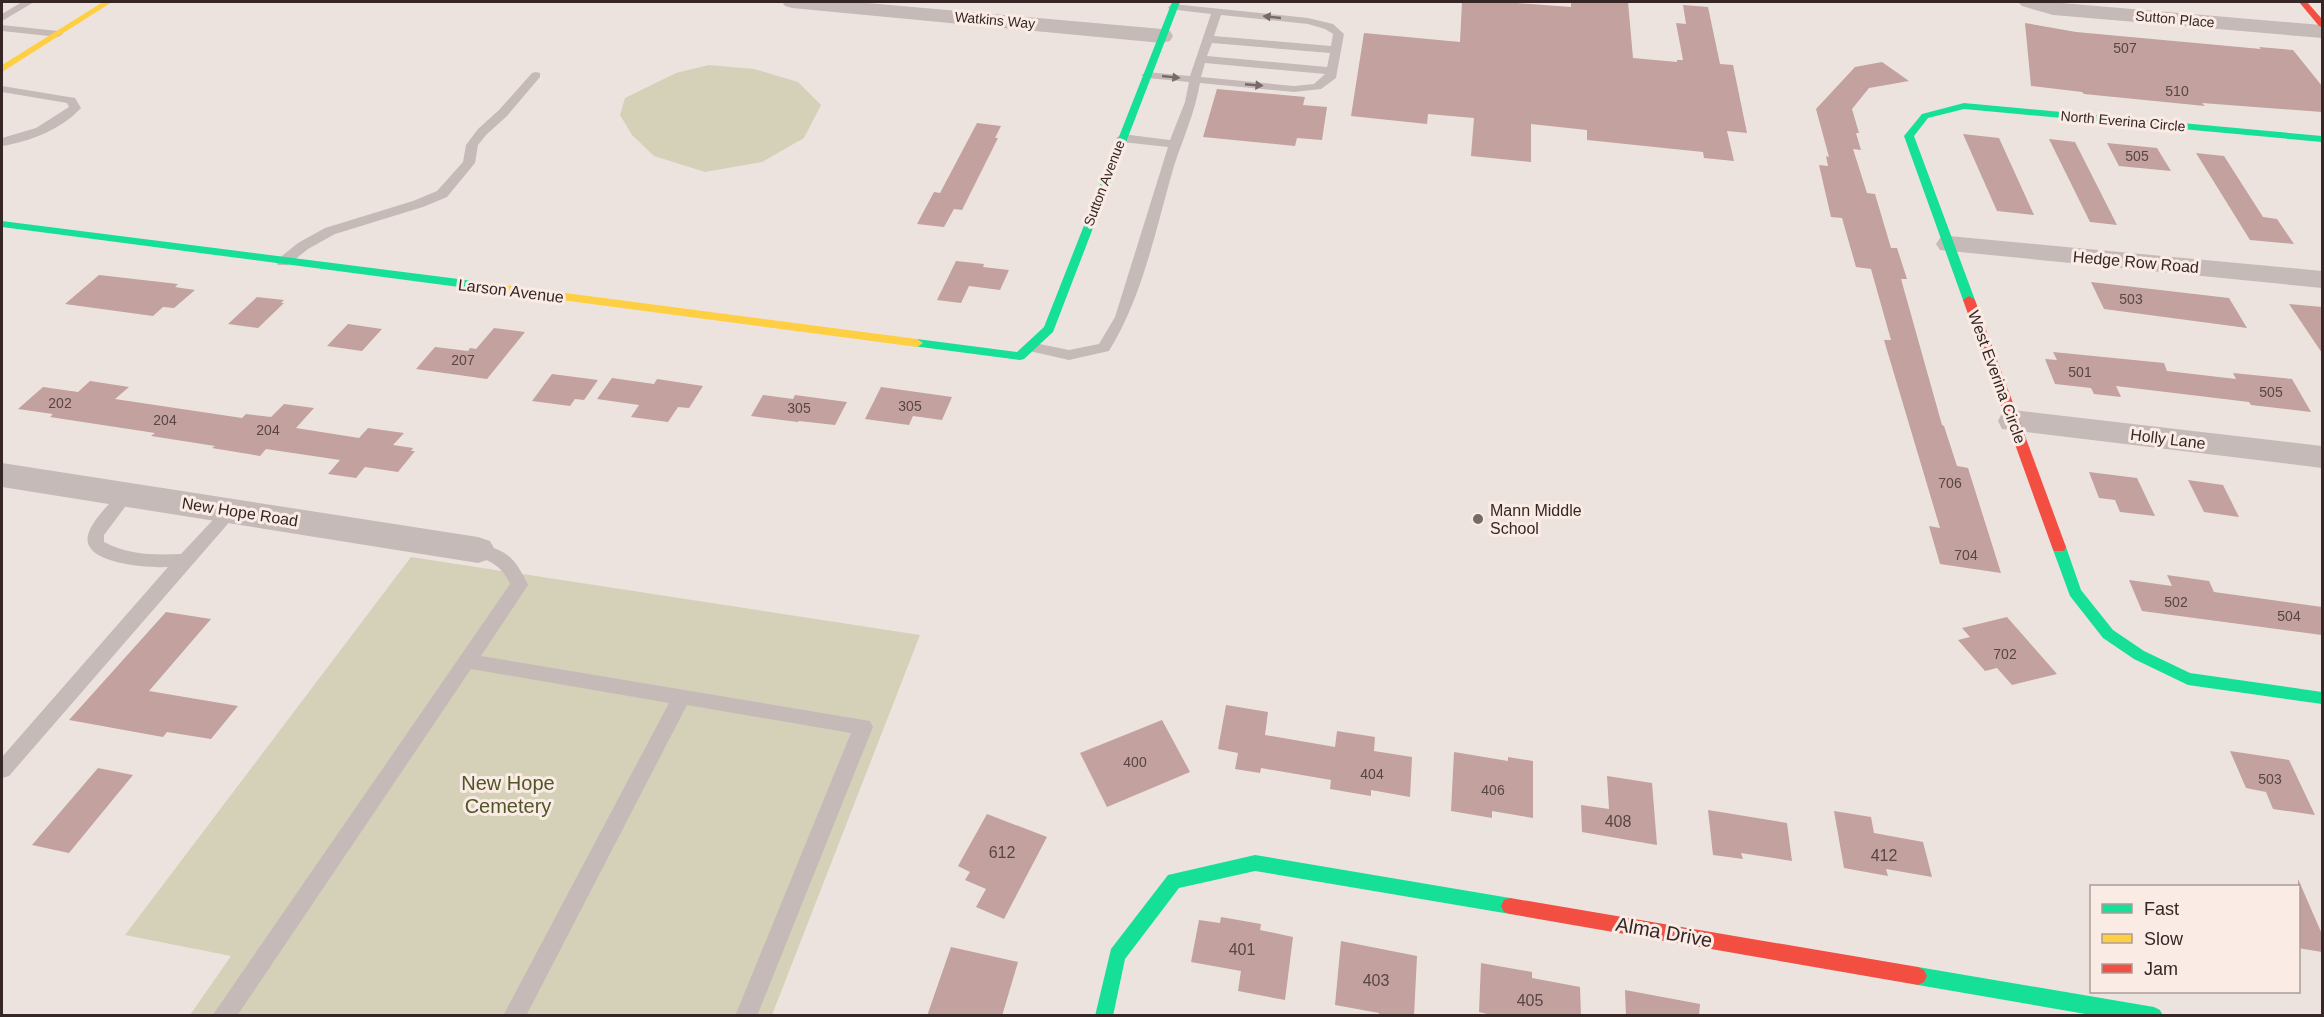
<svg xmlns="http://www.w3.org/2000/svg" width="2324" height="1017" font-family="Arial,sans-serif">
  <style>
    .green { fill: #d4d1b8 }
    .building { fill: #c2a19f }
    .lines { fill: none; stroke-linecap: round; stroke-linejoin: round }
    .lane { fill: #c5bab8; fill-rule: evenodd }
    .street { fill: #c5bab8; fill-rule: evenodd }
    .fast { fill: #16e098; fill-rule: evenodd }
    .slow { fill: #ffcf43; fill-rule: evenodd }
    .jam { fill: #f24e42; fill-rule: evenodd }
    .oneway { fill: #766968 }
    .poi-dot { fill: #766966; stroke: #faebe5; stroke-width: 2 }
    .labels { text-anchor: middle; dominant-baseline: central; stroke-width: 6; stroke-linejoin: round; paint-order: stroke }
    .far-street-label { font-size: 14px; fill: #362726; stroke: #faebe5 }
    .number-label { font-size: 14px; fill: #594644 }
    .street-label { font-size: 16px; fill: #362726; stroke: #faebe5 }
    .poi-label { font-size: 16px; fill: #362726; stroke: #faebe5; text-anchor: start }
    .near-number-label { font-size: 16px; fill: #594644 }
    .near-park-label { font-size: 20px; fill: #505628; stroke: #faebe5 }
    .near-street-label { font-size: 20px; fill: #362726; stroke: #faebe5 }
  </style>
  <rect width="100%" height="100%" fill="#ede3de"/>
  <g class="green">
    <path d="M709 65 754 69 798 82 821 105 804 138 762 162 705 172 654 156 632 135 620 115 625 98 676 73Z"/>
    <path d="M411 557 920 635 772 1015H190L231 956 125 935Z"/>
  </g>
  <g class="building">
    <path d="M1462 2H1504L1571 7V2H1628L1633 58 1677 62V60H1683L1676 23 1686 24 1683 5 1708 7 1720 64 1733 65 1747 133 1727 131 1734 161 1704 158 1703 152 1587 140V130L1531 124V162L1471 156 1474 118 1428 114 1427 124 1351 116 1364 33 1460 42Z"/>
    <path d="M2025 23 2076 32 2261 49 2259 47 2293 50 2322 86V112L2202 103 2205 106 2084 94 2082 92 2031 86Z"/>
    <path d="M1882 62 1909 81 1869 88 1852 109 1859 133H1856L1861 150 1853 149 1867 193 1875 194 1891 248H1897L1907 279H1901L1942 425 1944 426 1957 466 1968 468 2001 573 1940 564 1929 526 1940 528 1884 340H1891L1871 269 1856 267 1842 218 1831 217 1819 165 1828 166 1826 156 1829 157 1816 109 1855 67Z"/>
    <path d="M1217 89 1305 97 1303 105 1327 107 1322 140 1297 138 1295 146 1203 137Z"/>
    <path d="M977 123 1001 126 995 138H998L962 210 954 209 944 227 917 224 934 192 940 193Z"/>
    <path d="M1963 134 1999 138 2034 215 1997 211Z"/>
    <path d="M2049 139 2075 142 2117 225 2090 222Z"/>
    <path d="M2107 143 2157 148 2171 171 2119 166Z"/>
    <path d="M2196 153 2224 156 2263 217 2277 219 2294 244 2250 240Z"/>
    <path d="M956 261 984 264 983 267 1009 270 1000 290 969 286 961 303 937 300Z"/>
    <path d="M99 275 178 284 175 287 195 290 174 308 163 307 153 316 65 304Z"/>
    <path d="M2091 282 2229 298 2247 328 2104 309Z"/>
    <path d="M257 297 284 300 281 303H284L258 328 228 324Z"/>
    <path d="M2289 304 2322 307V353Z"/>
    <path d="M348 324 382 329 362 351 327 346Z"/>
    <path d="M494 328 525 332 487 379 416 369 435 347 468 351 470 348 476 349Z"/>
    <path d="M2053 352 2164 363 2167 371 2236 379 2233 373 2292 379 2311 412 2251 405 2249 402 2116 386 2121 397 2094 394 2091 388 2055 384 2045 359 2057 360Z"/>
    <path d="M552 374 598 380 584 400 575 399 570 406 532 401Z"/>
    <path d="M612 378 654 384 657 379 703 386 689 408 678 407 668 422 631 417 639 405 597 399Z"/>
    <path d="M90 381 129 387 115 399 242 418 246 414 271 417 284 404 314 408 296 428 359 438 368 428 404 433 393 445 413 448 411 451H415L398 472 365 467 356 478 328 474 340 460 266 449 260 456 212 448 215 446 151 436 155 433 50 417 53 414 18 409 43 387 78 392Z"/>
    <path d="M881 387 952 397 942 420 913 416 909 425 865 419Z"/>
    <path d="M763 395 793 399 795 395 847 402 835 425 799 421 798 422 751 416Z"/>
    <path d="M2089 472 2137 478 2155 516 2120 512 2115 500 2099 498Z"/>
    <path d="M2188 480 2223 485 2239 517 2204 512Z"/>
    <path d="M2167 575 2209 581 2214 592 2322 607V635L2142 611 2129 580 2172 586Z"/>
    <path d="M166 612 211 619 149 691 238 706 211 739 167 732 163 737 69 720Z"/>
    <path d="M2007 617 2057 674 2012 685 1997 668 1985 671 1958 640 1970 637 1962 628Z"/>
    <path d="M1226 705 1268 712 1265 735 1335 747 1337 731 1375 737 1374 751 1412 757 1410 797 1371 790V796L1330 789 1331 780 1261 768 1260 773 1235 769 1238 753 1218 749Z"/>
    <path d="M1162 720 1190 772 1107 807 1080 753Z"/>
    <path d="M2230 751 2289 760 2315 815 2273 809 2266 792 2246 788Z"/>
    <path d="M1454 752 1508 761V757L1533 761V818L1492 811V818L1451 811Z"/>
    <path d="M98 768 133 775 69 853 32 845Z"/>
    <path d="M1607 776 1652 783 1657 845 1582 832 1581 805 1609 809Z"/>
    <path d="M1708 810 1787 823 1792 861 1741 853 1743 859 1713 855Z"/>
    <path d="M1834 811 1871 817 1874 833 1923 842 1932 877 1886 869 1888 876 1844 868Z"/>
    <path d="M987 814 1047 837 1004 919 976 907 986 889 965 880 970 872 958 866Z"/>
    <path d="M2298 879 2322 934V952L2298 948Z"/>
    <path d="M1221 917 1261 924 1260 930 1293 937 1285 1000 1238 991 1241 971 1191 962 1199 920 1220 923Z"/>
    <path d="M1341 941 1417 956 1414 1016H1379V1013L1335 1005Z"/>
    <path d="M951 947 1018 962 1002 1016H927Z"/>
    <path d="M1481 963 1532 972V978L1580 987 1581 1016H1496L1479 1012Z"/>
    <path d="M1625 990 1700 1004 1699 1016H1626Z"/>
  </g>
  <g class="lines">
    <g class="lane">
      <path d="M22 2H34L2 21V14Z"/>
      <path d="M1173 4 1308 18 1333 24 1344 34 1336 78 1321 89 1294 92 1200 83C1195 112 1183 139 1174 166 1156 228 1143 296 1109 351L1069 360 1025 350 1023 347 1030 342 1069 350 1099 344 1115 317 1168 147 1122 142 1116 138 1122 134 1170 140 1185 102 1189 82 1147 78 1141 75 1147 72 1190 76 1211 14 1169 9 1168 7ZM1221 15 1308 24 1325 29 1333 34 1331 46 1214 36ZM1212 43 1330 53 1327 67 1207 56ZM1205 63 1325 74 1314 84 1294 86 1201 77Z"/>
      <path d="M2 25 58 31 63 34 58 37 2 31Z"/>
      <path d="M536 72 540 73V77L507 116 486 135 478 145 475 163 447 197 423 207 335 234 308 249 288 265H278L276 262 278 259 298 243 325 228 413 201 437 191 463 162 466 145 478 129 499 110 532 73Z"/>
      <path d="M2 86 75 98 81 108C62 129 29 142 2 146V138L36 128 69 107 67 103 2 92Z"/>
      <path d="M126 489 132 491 134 495 104 535V542C129 555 153 555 181 554L225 507 231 505 237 507 239 511 9 776 2 778V757L168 567C150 568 76 564 89 532 94 518 111 503 120 491Z"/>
      <path d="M478 544C508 550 515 558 528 585L481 656 870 721 873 727 757 1016H735L851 733 687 705 526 1016H503L669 703 471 669 237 1016H212L510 584C501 565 491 561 472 555L470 550 472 545Z"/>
    </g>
    <g class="street">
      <path d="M782 2H856L1162 29 1170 31 1173 36 1170 41 1162 43 792 8 785 6Z"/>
      <path d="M2018 2H2050L2322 25V38L2053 15 2022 6Z"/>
      <path d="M1949 236 2322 271V288L1940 250 1936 244 1940 238Z"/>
      <path d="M2013 410 2322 446V468L2002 429 1998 421 2002 413Z"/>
      <path d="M2 463 478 537 490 541 495 550 490 559 478 563 2 487Z"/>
    </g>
    <g class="fast">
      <path d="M1172 2H1180L1053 332 1024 359 1020 360 913 346 911 343 913 340 917 339 1017 352 1044 327Z"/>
      <path d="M1964 103 2322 136V142L1964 109 1928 118 1914 136 1975 300 1969 304 1963 300 1904 136 1922 114Z"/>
      <path d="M2 221 482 282 488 286 482 290 2 227Z"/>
      <path d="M2059 542 2064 543 2066 547 2081 590 2113 630 2144 651 2190 673 2322 692V704L2188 685 2134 659 2103 638 2070 596 2052 547 2054 543Z"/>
      <path d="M1255 855 1510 898 1516 900 1519 906 1516 912 1510 914 1255 871 1179 888 1125 959 1113 1016H1095L1111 949 1168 875Z"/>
      <path d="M1918 967 2154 1007 2160 1010 2163 1016H2097L1918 985 1912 982 1909 976 1912 970Z"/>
    </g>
    <g class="slow">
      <path d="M103 2H112L2 72V65Z"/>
      <path d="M482 282 917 339 923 343 917 347 478 289V283Z"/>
    </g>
    <g class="jam">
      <path d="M2299 2H2307L2322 19V27L2319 26Z"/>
      <path d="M1969 296 1975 300 2066 547 2064 551H2054L2052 547 1963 300Z"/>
      <path d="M1510 898 1918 967 1924 970 1927 976 1924 982 1918 985 1510 914 1504 912 1501 906 1504 900Z"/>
    </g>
  </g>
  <defs><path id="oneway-solid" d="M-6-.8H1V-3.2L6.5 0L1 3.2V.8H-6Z" transform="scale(1.5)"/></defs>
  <g class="oneway">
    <use href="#oneway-solid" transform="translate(1272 17) rotate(-174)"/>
    <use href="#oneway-solid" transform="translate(1171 77) rotate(6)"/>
    <use href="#oneway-solid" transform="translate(1254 85) rotate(5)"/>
  </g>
  <circle class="poi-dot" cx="1478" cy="519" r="6"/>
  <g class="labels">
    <g class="far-street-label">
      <text transform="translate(2175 19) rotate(5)">Sutton Place</text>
      <text transform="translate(995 20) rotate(5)">Watkins Way</text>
      <text transform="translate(2123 121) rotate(5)">North Everina Circle</text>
      <text transform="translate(1104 183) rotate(-69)">Sutton Avenue</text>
    </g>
    <g class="number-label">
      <text x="2125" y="48">507</text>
      <text x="2177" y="91">510</text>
      <text x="2137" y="156">505</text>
      <text x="2131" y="299">503</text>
      <text x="463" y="360">207</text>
      <text x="2080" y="372">501</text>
      <text x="2271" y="392">505</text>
      <text x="60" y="403">202</text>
      <text x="910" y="406">305</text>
      <text x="799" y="408">305</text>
      <text x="165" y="420">204</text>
      <text x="268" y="430">204</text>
      <text x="1950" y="483">706</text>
      <text x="1966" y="555">704</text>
      <text x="2176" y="602">502</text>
      <text x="2289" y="616">504</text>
      <text x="2005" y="654">702</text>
      <text x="1135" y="762">400</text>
      <text x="1372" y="774">404</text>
      <text x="2270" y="779">503</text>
      <text x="1493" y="790">406</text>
    </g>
    <g class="street-label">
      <text transform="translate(2136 262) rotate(5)">Hedge Row Road</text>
      <text transform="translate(511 291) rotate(7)">Larson Avenue</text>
      <text transform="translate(1997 377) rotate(70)">West Everina Circle</text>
      <text transform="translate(2168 439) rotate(7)">Holly Lane</text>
      <text transform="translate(240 512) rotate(9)">New Hope Road</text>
    </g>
    <g class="poi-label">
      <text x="1490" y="510">Mann Middle<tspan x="1490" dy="18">School</tspan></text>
    </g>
    <g class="near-number-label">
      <text x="1618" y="821">408</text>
      <text x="1002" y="852">612</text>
      <text x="1884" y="855">412</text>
      <text x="1242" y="949">401</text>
      <text x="1376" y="980">403</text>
      <text x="1530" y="1000">405</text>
    </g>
    <g class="near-park-label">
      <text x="508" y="783">New Hope<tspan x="508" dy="23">Cemetery</tspan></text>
    </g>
    <g class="near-street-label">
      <text transform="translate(1664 932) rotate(10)">Alma Drive</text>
    </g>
  </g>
  <rect width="2324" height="1017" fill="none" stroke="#362726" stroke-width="6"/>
  <rect x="2090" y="885" width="210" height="108" fill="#faebe5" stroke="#ac9d99" stroke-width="1.5"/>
  <rect x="2102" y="904" width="30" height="9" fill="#16e098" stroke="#ac9d99" stroke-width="1.5"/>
  <text x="2144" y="915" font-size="18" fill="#362726">Fast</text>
  <rect x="2102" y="934" width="30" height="9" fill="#ffcf43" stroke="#ac9d99" stroke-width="1.5"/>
  <text x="2144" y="945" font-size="18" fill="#362726">Slow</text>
  <rect x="2102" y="964" width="30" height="9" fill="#f24e42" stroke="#ac9d99" stroke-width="1.5"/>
  <text x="2144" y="975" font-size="18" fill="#362726">Jam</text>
</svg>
